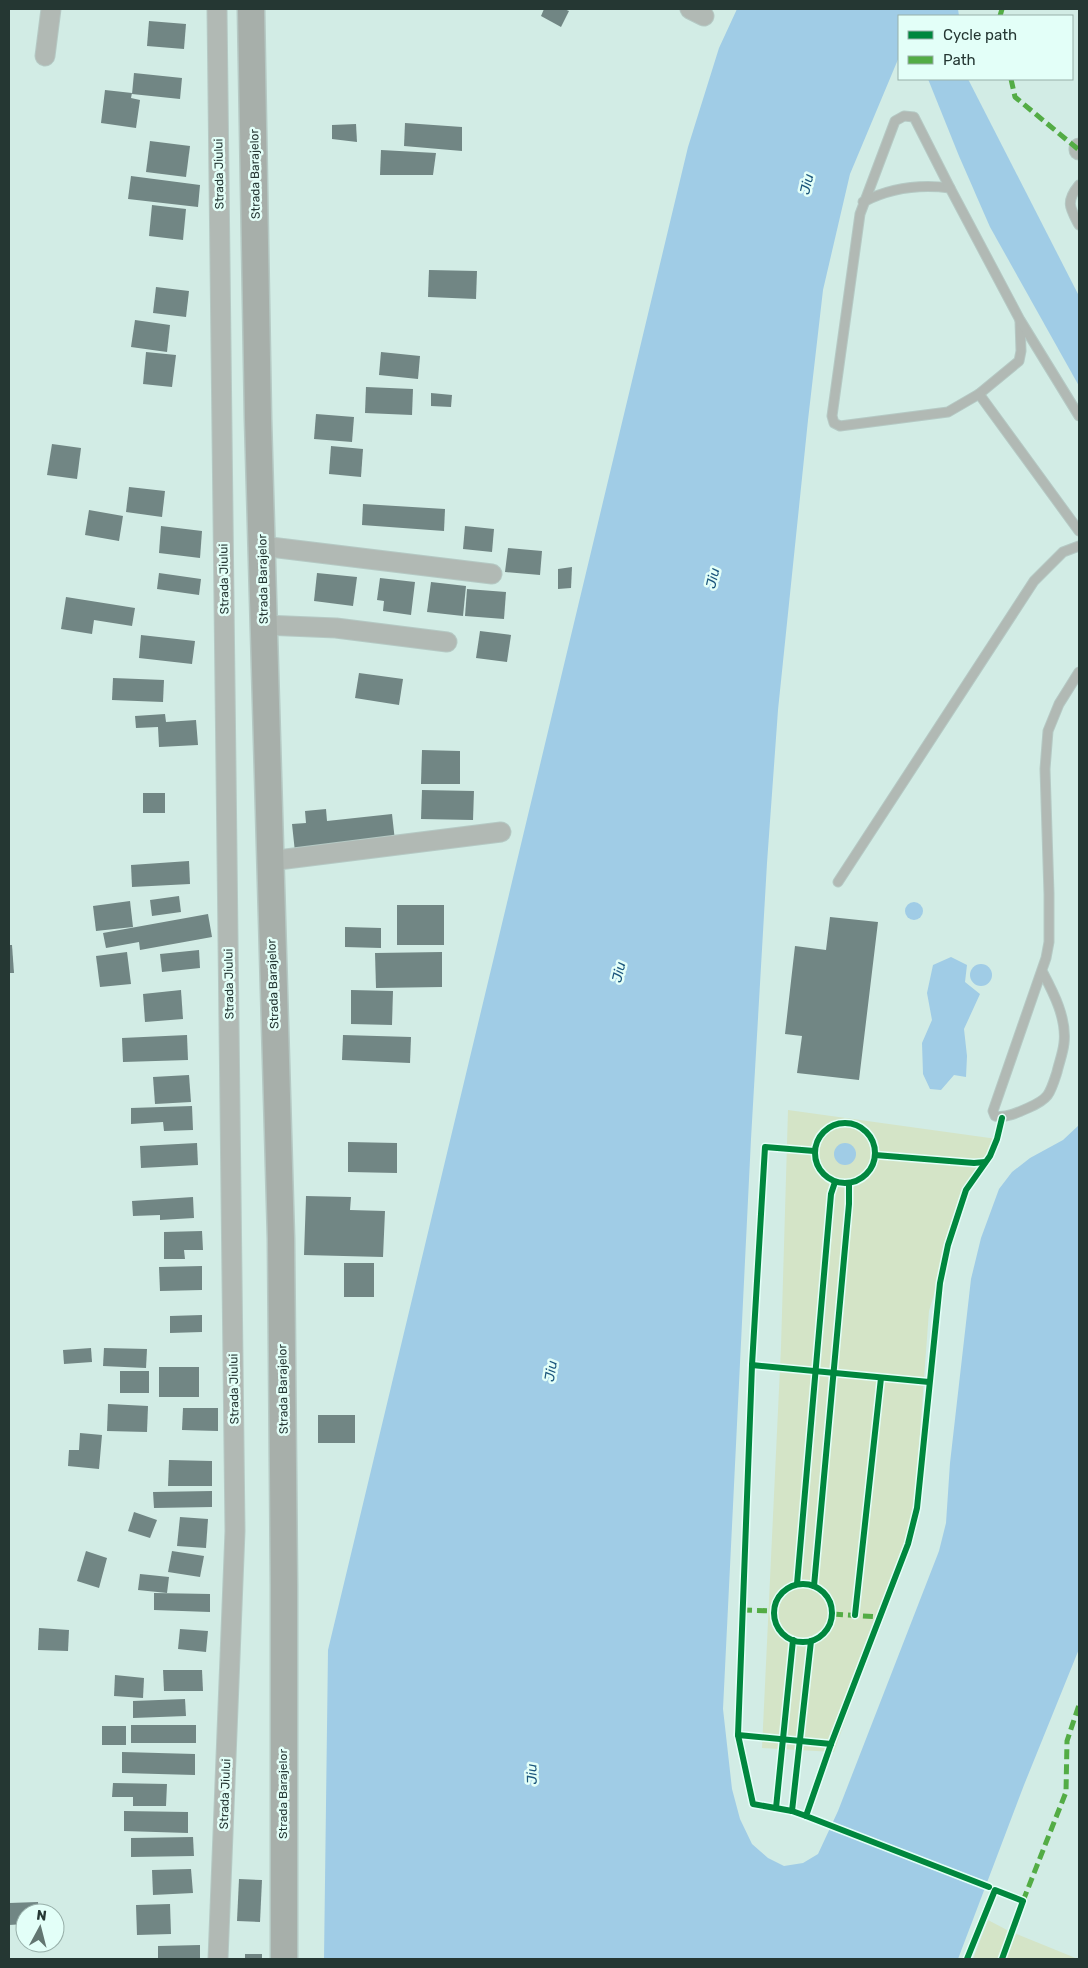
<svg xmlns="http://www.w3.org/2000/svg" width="1088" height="1968" font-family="Rubik,sans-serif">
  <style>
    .green { fill: #d4e4c7 }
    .water { fill: #a0cce6 }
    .building { fill: #718684 }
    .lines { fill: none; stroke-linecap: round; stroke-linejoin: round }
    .lane-casing { stroke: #b5c9c4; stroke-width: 11 }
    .street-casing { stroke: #b5c9c4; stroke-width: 21 }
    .secondary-casing { stroke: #b5c9c4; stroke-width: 29 }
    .lane { stroke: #b1b9b4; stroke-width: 9 }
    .street { stroke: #b1b9b4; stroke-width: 19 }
    .secondary { stroke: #a7afaa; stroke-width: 26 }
    .quiet { stroke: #53ac45; stroke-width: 5; stroke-dasharray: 10 5; stroke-linecap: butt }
    .cycleway-casing { stroke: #e3fff8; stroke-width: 9 }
    .cycleway { stroke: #00873e; stroke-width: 6 }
    .labels { text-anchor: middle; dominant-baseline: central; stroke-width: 5; stroke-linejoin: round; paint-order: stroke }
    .street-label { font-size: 12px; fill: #253733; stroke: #e3fff8 }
    .water-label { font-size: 14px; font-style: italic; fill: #1b567c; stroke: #e3fff8 }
  </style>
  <rect width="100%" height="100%" fill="#d2ece5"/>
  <g class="green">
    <path d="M788 1110 997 1139 966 1190 929 1311 913 1528 834 1752 762 1748 781 1347Z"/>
    <path d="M988 1920 1007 1930 1078 1959H973Z"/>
  </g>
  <g class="water">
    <path d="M737 9H958L959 16H899V57L850 174 823 290 808 420 778 710 767 863 751 1139 723 1709 732 1789 740 1819 752 1844 768 1858 784 1866 803 1863 818 1854 838 1811 939 1551 946 1523 950 1463 971 1279 981 1238 999 1189 1012 1172 1030 1158 1063 1140 1079 1125V1649L1024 1785 958 1959H324L328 1650 688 147 719 48Z"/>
    <path d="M928 79H968L1079 296V386L990 227 959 156Z"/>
    <circle cx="914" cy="911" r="9"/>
    <path d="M951 957 967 965 965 982 980 994 964 1029 967 1056 966 1077 954 1075 941 1090 930 1089 923 1074 922 1043 932 1020 927 993 933 965Z"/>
    <circle cx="981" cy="975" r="11"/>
    <circle cx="845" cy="1154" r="11"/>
  </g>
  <g class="building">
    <path d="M544 9H564L569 11 561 27 541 16Z"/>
    <path d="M149 21 186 24 184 49 147 46Z"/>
    <path d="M134 73 182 78 180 99 132 94Z"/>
    <path d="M105 90 132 93 131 98 140 100 136 128 101 123Z"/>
    <path d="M405 123 462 127V151L404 146Z"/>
    <path d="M356 124 357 142 332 139V125Z"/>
    <path d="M150 141 190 146 186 177 146 172Z"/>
    <path d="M381 150 436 153 433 175H380Z"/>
    <path d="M131 176 200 185 198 207 128 199Z"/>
    <path d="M152 205 186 209 183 240 149 236Z"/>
    <path d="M429 270 477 271 476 299 428 297Z"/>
    <path d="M156 287 189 291 186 317 153 313Z"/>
    <path d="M135 320 170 325 167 352 131 347Z"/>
    <path d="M146 352 176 355 172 387 143 384Z"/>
    <path d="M381 352 420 356 418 379 379 375Z"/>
    <path d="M366 387 413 389 412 415 365 413Z"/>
    <path d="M431 393 452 395 451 407 431 406Z"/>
    <path d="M316 414 354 417 352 442 314 439Z"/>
    <path d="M52 444 81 448 77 479 47 475Z"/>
    <path d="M331 446 363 449 361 477 329 474Z"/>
    <path d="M129 487 165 491 162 517 126 512Z"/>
    <path d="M363 504 445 509 444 531 362 525Z"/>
    <path d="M89 510 123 516 119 541 85 535Z"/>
    <path d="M161 526 202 531 200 558 159 553Z"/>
    <path d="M465 526 494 529 492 552 463 549Z"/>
    <path d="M508 548 542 551 540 575 505 572Z"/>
    <path d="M572 567 571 588 558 589V569Z"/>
    <path d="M159 573 201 579 199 595 157 589Z"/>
    <path d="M317 573 357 577 353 606 314 601Z"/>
    <path d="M380 578 415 582 411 615 383 611 384 601 377 600Z"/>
    <path d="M431 582 466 586 463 616 427 612Z"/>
    <path d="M467 589 506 592 504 619 465 616Z"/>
    <path d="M66 597 135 608 132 626 94 620 92 634 61 629Z"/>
    <path d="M480 631 511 635 507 662 476 658Z"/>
    <path d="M141 635 195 641 192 664 139 658Z"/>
    <path d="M359 673 403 679 399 705 355 698Z"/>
    <path d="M113 678 164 680 163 702 112 700Z"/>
    <path d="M165 714 166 722 196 720 198 745 159 747 158 727 136 728 135 716Z"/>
    <path d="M422 750 460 751V784H421Z"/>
    <path d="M422 790 474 791 473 820 421 819Z"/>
    <rect x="143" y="793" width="22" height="20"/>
    <path d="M326 809 327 821 392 814 395 841 295 852 292 824 306 823 305 811Z"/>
    <path d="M189 861 190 884 132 887 131 865Z"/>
    <path d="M179 896 181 912 152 916 150 900Z"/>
    <path d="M130 901 133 927 96 931 93 906Z"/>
    <rect x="397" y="905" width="47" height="40"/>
    <path d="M208 914 212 937 140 950 139 942 106 948 103 933Z"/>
    <path d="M830 917 878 922 859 1080 797 1073 802 1036 785 1034 795 946 826 950Z"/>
    <path d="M345 927 381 928V948L345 947Z"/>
    <path d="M9 945H12L14 973H9Z"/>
    <path d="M199 950 200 968 162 972 160 954Z"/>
    <path d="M127 952 131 984 100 987 96 956Z"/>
    <path d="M442 952V987L376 988 375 953Z"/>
    <path d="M181 990 183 1019 145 1022 143 994Z"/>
    <path d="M351 990 393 991 392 1025 351 1024Z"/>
    <path d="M187 1035 188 1060 123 1062 122 1038Z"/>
    <path d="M343 1035 411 1037 410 1063 342 1060Z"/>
    <path d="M189 1075 191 1102 155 1104 153 1077Z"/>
    <path d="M192 1106 193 1130 164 1131 163 1122 131 1124V1108Z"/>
    <path d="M348 1142 397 1143V1173L348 1172Z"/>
    <path d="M197 1143 198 1165 141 1168 140 1146Z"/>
    <path d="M306 1196 351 1197 350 1210 385 1211 383 1257 304 1255Z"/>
    <path d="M193 1197 194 1218 160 1220V1215L133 1216 132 1201Z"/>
    <path d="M202 1231 203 1250H184L185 1259H164V1232Z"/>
    <rect x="344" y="1263" width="30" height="34"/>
    <path d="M202 1266V1290L160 1291 159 1267Z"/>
    <path d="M202 1315V1332L170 1333V1316Z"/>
    <path d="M91 1348 92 1362 64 1364 63 1350Z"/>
    <path d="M104 1348 147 1349 146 1368 103 1366Z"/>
    <rect x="159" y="1367" width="40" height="30"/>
    <rect x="120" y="1371" width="29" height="22"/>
    <path d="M108 1404 148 1406 147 1432 107 1431Z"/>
    <path d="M183 1408H218V1431L182 1430Z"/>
    <rect x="318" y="1415" width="37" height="28"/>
    <path d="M80 1433 102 1435 99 1469 68 1466 69 1450H79Z"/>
    <path d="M169 1460 212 1461V1486H168Z"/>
    <path d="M212 1491V1507L154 1508 153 1492Z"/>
    <path d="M134 1512 157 1520 150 1538 128 1531Z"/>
    <path d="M180 1517 208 1519 206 1548 177 1546Z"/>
    <path d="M86 1551 107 1558 99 1588 77 1581Z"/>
    <path d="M172 1551 204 1556 200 1577 168 1572Z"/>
    <path d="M140 1574 169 1577 167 1593 138 1590Z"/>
    <path d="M154 1593 210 1594V1612L154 1610Z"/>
    <path d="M39 1628 69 1630 68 1651 38 1650Z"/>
    <path d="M180 1629 208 1631 206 1652 178 1649Z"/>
    <path d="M163 1670H202L203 1691H164Z"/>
    <path d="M115 1675 144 1678 143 1698 114 1696Z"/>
    <path d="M185 1699 186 1716 133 1718V1701Z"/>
    <rect x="131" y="1725" width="65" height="18"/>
    <rect x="102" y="1726" width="24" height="19"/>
    <path d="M122 1752 195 1754V1775L122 1773Z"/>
    <path d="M113 1783 167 1784 166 1806H133V1797H112Z"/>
    <path d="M124 1811 188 1812V1833L124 1831Z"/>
    <path d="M193 1837 194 1856 131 1857V1838Z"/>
    <path d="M191 1869 193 1893 153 1895 152 1870Z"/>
    <path d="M239 1879 262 1880 260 1922 237 1921Z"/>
    <path d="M38 1902 39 1913H25V1924L9 1925V1903Z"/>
    <path d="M170 1904 171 1934 137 1935 136 1905Z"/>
    <path d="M200 1945V1959H158V1946Z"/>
    <rect x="245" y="1954" width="17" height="5"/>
  </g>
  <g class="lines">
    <g class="lane-casing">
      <g id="lane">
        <path d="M1079 185C1065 202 1070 208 1079 225"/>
        <path d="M863 202C890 188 919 184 950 188"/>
        <path d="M979 394 1019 361 1021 351 1020 321"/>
        <path d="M1079 416 1020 320 950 188 914 117 904 116 895 121 860 214 832 416 834 423 840 426 948 412 979 394 1079 531"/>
        <path d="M838 882 1034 581 1063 552 1079 546"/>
        <path d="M1042 971C1053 992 1067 1018 1064 1043 1063 1053 1059 1063 1057 1072 1050 1094 1049 1099 1028 1108 1017 1113 1006 1118 995 1116L993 1111 1046 958 1049 942V894L1045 769 1048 731 1059 704 1079 672"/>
      </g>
    </g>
    <g class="street-casing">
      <g id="street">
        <path d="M217 9 235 1531 218 1959"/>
        <path d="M690 9 704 16"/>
        <path d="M45 56 51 9"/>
        <path d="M1079 148V150"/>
        <path d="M262 546 492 574"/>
        <path d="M264 625 336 628 447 642"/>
        <path d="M270 861 501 832"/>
      </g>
    </g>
    <g class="secondary-casing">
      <path id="secondary" d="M251 9 258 419 281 1239 284 1585V1959"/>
    </g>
    <use href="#lane" class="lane"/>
    <use href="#street" class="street"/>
    <use href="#secondary" class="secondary"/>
    <g class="quiet">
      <path d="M1000 16 1002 9"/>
      <path d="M1011 79 1015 97 1079 150"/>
      <path d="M742 1610 774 1611"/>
      <path d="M833 1614 880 1617"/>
      <path d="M1023 1901 1066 1792 1067 1741 1079 1705"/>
    </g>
    <g class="cycleway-casing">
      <g id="cycleway">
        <circle cx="845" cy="1153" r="30"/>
        <path d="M875 1155 974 1163 985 1162"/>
        <path d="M752 1365 929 1382"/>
        <path d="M797 1584 831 1194 835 1182"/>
        <circle cx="803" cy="1613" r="29"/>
        <path d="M814 1586 849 1204V1183"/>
        <path d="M855 1615 881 1378"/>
        <path d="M738 1735 831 1744"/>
        <path d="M776 1808 793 1640"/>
        <path d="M792 1811 811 1641"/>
        <path d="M806 1816 792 1811 753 1804 738 1735 752 1365 765 1147 814 1151"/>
        <path d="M989 1887 806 1816 831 1744 908 1544 917 1508 940 1283 948 1245 966 1190 990 1156 997 1139 1002 1118"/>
        <path d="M967 1959 995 1890 1023 1901 1002 1959"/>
      </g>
    </g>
    <use href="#cycleway" class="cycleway"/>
  </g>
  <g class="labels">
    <g class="street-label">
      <text transform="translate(219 174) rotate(-91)">Strada Jiului</text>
      <text transform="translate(255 174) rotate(-91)">Strada Barajelor</text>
      <text transform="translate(224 579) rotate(-91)">Strada Jiului</text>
      <text transform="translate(263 579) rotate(-91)">Strada Barajelor</text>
      <text transform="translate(229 984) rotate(-91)">Strada Jiului</text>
      <text transform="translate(273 984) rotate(-92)">Strada Barajelor</text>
      <text transform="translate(234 1389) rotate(-91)">Strada Jiului</text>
      <text transform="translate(283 1389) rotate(-91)">Strada Barajelor</text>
      <text transform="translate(225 1794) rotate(-88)">Strada Jiului</text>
      <text transform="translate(283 1794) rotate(-90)">Strada Barajelor</text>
    </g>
    <g class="water-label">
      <text transform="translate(807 184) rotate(-77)">Jiu</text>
      <text transform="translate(713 578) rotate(-77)">Jiu</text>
      <text transform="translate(619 972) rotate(-77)">Jiu</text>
      <text transform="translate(551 1371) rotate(-81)">Jiu</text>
      <text transform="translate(532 1774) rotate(-91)">Jiu</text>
    </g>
  </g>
  <rect width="1088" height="1968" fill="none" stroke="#253733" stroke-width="20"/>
  <rect x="898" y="15" width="175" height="65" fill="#e3fff8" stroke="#97afa9"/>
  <rect x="908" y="31" width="25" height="8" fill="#00873e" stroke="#97afa9"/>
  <text x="943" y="40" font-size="15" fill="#253733">Cycle path</text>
  <rect x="908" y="56" width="25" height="8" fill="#53ac45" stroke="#97afa9"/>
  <text x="943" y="65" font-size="15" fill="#253733">Path</text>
  <g transform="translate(40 1928) rotate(7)"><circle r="24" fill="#e3fff8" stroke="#97afa9"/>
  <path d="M0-4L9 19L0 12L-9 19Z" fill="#627671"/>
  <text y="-8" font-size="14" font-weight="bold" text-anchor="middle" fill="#253733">N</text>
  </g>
</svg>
